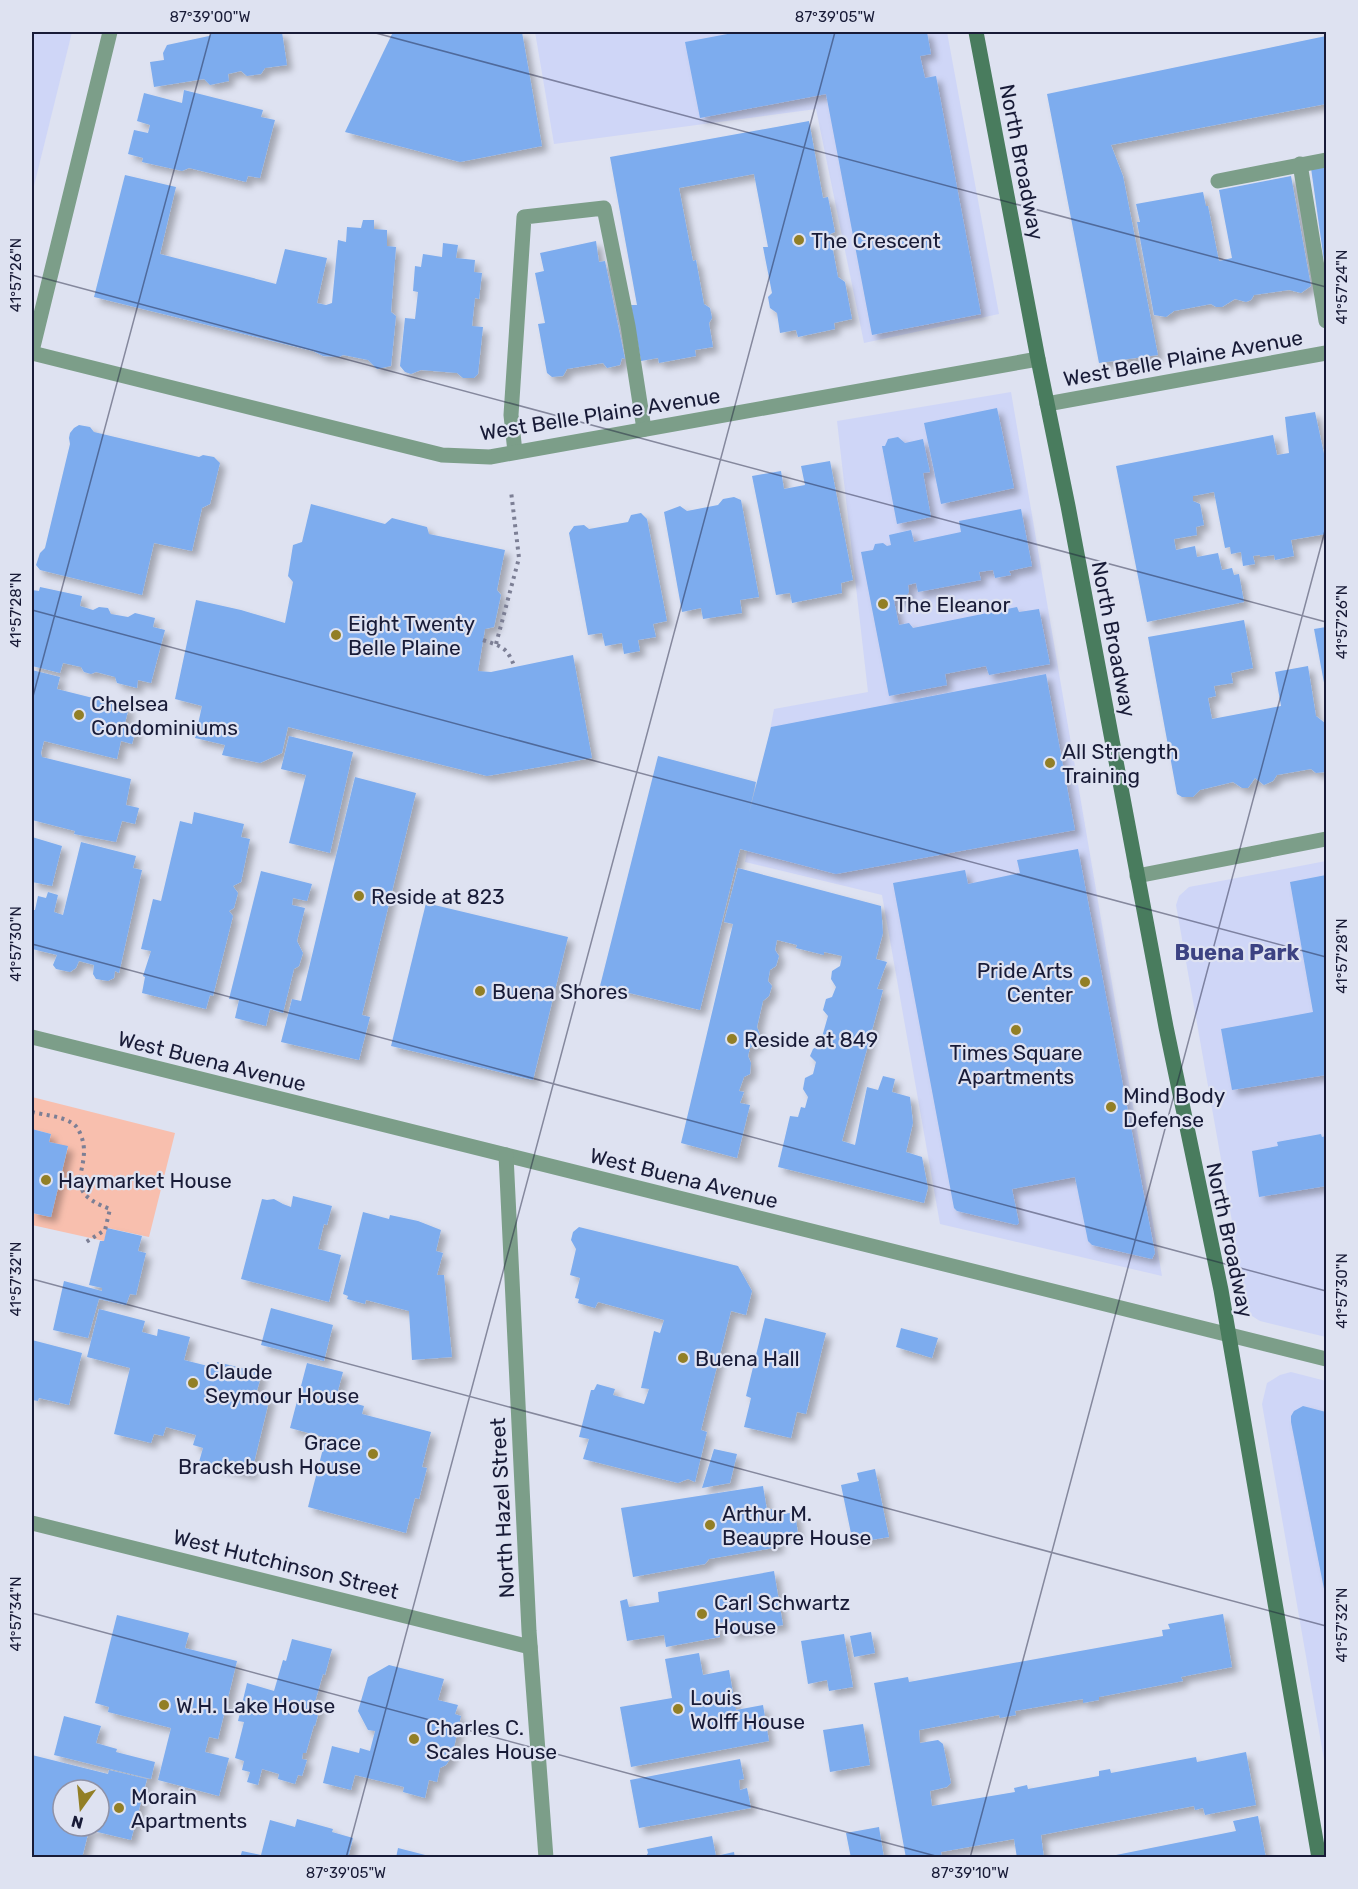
<svg xmlns="http://www.w3.org/2000/svg" width="1358" height="1889" font-family="Rubik,sans-serif">
  <style>
    .built { fill: #cfd6f7 }
    .green { fill: #f8bfae }
    .building { fill: #7dacee; fill-rule: evenodd; filter: url(#shadow) }
    .lines { fill: none; stroke-linecap: round; stroke-linejoin: round }
    .path { stroke: #7c7f95; stroke-width: 4; stroke-dasharray: 3 4.5; stroke-linecap: butt }
    .service { stroke: #7c9e89; stroke-width: 15 }
    .minor { stroke: #7c9e89; stroke-width: 15 }
    .tertiary { stroke: #7c9e89; stroke-width: 15 }
    .secondary { stroke: #497c5e; stroke-width: 15 }
    .ticks { fill: none; stroke: #181b37; stroke-width: 1.5; stroke-opacity: 0.45 }
    .poi-dot { fill: #927f26; stroke: #dee2f1; stroke-width: 2 }
    .labels { text-anchor: middle; dominant-baseline: central; stroke-width: 4.5; stroke-linejoin: round; paint-order: stroke }
    .street-label { font-size: 21px; fill: #181b37; stroke: #dee2f1 }
    .poi-label { font-size: 21px; fill: #181b37; stroke: #dee2f1; text-anchor: start }
    .neighbourhood-label { font-size: 22px; font-weight: bold; fill: #3c4283; stroke: #dee2f1 }
    .neatline { fill: none; stroke: #181b37; stroke-width: 2 }
    .ticks-label { font-size: 15px; text-anchor: middle; fill: #181b37 }
  </style>
  <defs>
    <filter id="shadow"><feDropShadow dx="5.5" dy="5.5" stdDeviation="3" flood-color="#0004"/></filter>
  </defs>
  <rect width="100%" height="100%" fill="#dee2f1"/>
  <g class="built">
    <path d="M32 32H72L32 194Z"/>
    <path d="M535 32H947L999 314 864 343 816 109 554 144Z"/>
    <path d="M1011 392 1162 1276 940 1224 882 895 745 862 774 709 868 692 837 421Z"/>
    <path d="M1326 861V1337L1260 1321 1252 1316 1247 1306 1176 905 1179 896 1189 887Z"/>
    <path d="M1291 1372 1326 1381V1771L1262 1404 1267 1383 1280 1375Z"/>
  </g>
  <path class="green" d="M32 1097 175 1133 149 1237 108 1228 104 1241 32 1225V1213L51 1217 68 1147 49 1142 51 1134 32 1129Z"/>
  <g class="building">
    <path d="M213 32H282L287 65 265 68 261 74 247 76 241 71 228 74 229 81 210 85 204 79 154 87 150 62 164 60 163 53 167 45 209 36Z"/>
    <path d="M393 32H522L542 146 460 162 345 132Z"/>
    <path d="M738 32H927L931 54 920 56 925 78 936 76 981 314 872 335 826 94 700 118 685 42Z"/>
    <path d="M1326 36V104L1111 145 1123 176 1158 355 1099 363 1047 94Z"/>
    <path d="M184 90 263 110 261 117 275 120 260 178 248 176 246 182 189 168 182 171 142 162 143 158 128 154 134 130 148 133 150 125 137 121 144 93 182 103Z"/>
    <path d="M809 121 823 198 828 197 835 232 830 234 838 277 845 282 852 319 834 323 835 329 798 337 796 330 780 333 777 313 770 308 768 297 772 293 763 247H768L754 174 679 188 693 261 696 260 704 304 710 308 712 318 709 323 713 347 695 350 696 356 659 363 658 358 641 361 631 305H637L610 157Z"/>
    <path d="M1326 166V268H1325L1311 168Z"/>
    <path d="M125 175 176 187 160 254 276 284 285 249 327 258 317 303 326 305 332 303 338 240 346 242 347 227 361 228 363 220H374V229L387 230V246L396 247 391 312 396 316 391 366 377 369 368 360 343 355 339 357 323 356 313 351 94 297Z"/>
    <path d="M1291 176 1311 286 1301 293 1289 290 1254 295 1251 300 1246 302 1235 299 1222 307H1216L1211 304 1174 311 1166 317 1154 315 1137 222H1140L1136 204 1203 192 1206 206H1208L1219 261 1232 258 1219 190Z"/>
    <path d="M596 241 599 262 605 261 625 359 622 358 620 365 607 368 603 363 567 369 563 376 552 377 547 373 538 324 545 323 535 273 544 271 540 253Z"/>
    <path d="M443 243 458 245 456 258 475 260 474 272 482 273 479 299 475 298 472 326 483 327 478 374 474 378H463L457 373 421 370 411 374 405 372 400 366 405 318 415 319 418 292 413 291 415 266 421 267 423 254 442 257Z"/>
    <path d="M997 408 1014 488 941 504 924 423Z"/>
    <path d="M1315 412 1326 463V534L1291 540 1294 556 1275 560 1274 555 1260 557V555L1253 556 1255 564 1243 566 1241 552 1231 554 1230 547 1225 548 1214 492 1193 496V501L1200 504 1204 525 1196 527 1197 535 1174 539 1176 550 1195 546 1197 557 1218 553 1222 570 1232 568 1234 575 1239 574 1244 602 1147 622 1116 466 1273 435 1277 455 1289 453 1285 417Z"/>
    <path d="M79 425 90 427 94 432 199 457 203 455 214 457 220 463 210 504 202 508 192 551 154 543 142 595 40 570 36 565 40 553 45 548 70 444 69 438 70 433 74 428Z"/>
    <path d="M898 437 905 443 923 439 930 472 923 473 931 517 897 524 882 446H885L888 439Z"/>
    <path d="M830 461 853 580 841 583 842 593 792 603 790 593 776 595 752 476 781 471 784 489 805 485 801 466Z"/>
    <path d="M734 497 741 500 759 597 740 600 742 613 703 619 701 608 682 612 664 512 680 506 687 511 718 505 723 499Z"/>
    <path d="M311 504 385 524 392 518 427 527 429 534 505 550 497 590 501 595 494 627 485 629 478 671 491 672 573 655 592 758 487 776 288 727 282 753 260 763 222 755 225 745 195 738 202 706 175 699 196 600 241 610 285 623 293 582 288 576 293 545 302 542Z"/>
    <path d="M1021 509 1032 566 1009 571 1011 575 995 578 993 570 979 572 981 580 918 592 916 583 908 585 909 592 904 599 894 601 899 625 909 623 913 628 1017 607 1019 612 1039 609 1050 664 989 675 986 666 945 674 947 685 889 696 861 552 873 550 875 544 883 543 887 546 891 545 889 535 911 530 914 542 961 532 959 521Z"/>
    <path d="M641 513 647 519 667 621 653 624 656 637 638 640 640 651 624 654 622 643 605 646 602 633 588 635 569 533 574 526 584 525 589 529 628 522 631 515Z"/>
    <path d="M40 587 82 596 80 606 93 610 99 607 108 608 111 614 128 617 135 613 155 618 153 627 165 630 151 683 138 680 137 688 117 683 115 677 96 672 91 674 84 672 81 667 63 663 60 673 32 666V590L39 591Z"/>
    <path d="M1244 620 1253 668 1231 673 1233 683 1214 686 1216 696 1208 698 1212 719 1281 706 1275 672 1308 666 1316 716 1325 723 1326 732V772L1316 773 1311 769 1277 775 1273 781 1264 785 1255 778 1248 788H1242L1233 782 1200 790 1193 797H1182L1177 794 1148 637Z"/>
    <path d="M1326 627V688H1325L1314 629Z"/>
    <path d="M32 670 60 677 57 689 129 707 125 723 137 726 132 744 121 741 117 759 44 741 41 753 42 757 131 779 126 805 139 808 135 824 122 821 116 842 74 834 75 831 32 820Z"/>
    <path d="M1046 674 1075 830 836 874 740 849 700 1010 600 986 658 756 756 782 749 813 771 727Z"/>
    <path d="M289 736 353 752 330 853 289 843 306 775 281 769Z"/>
    <path d="M355 777 416 793 362 1015 370 1017 359 1060 281 1042 292 999 301 1001Z"/>
    <path d="M194 812 244 824 241 837 250 839 241 882 233 886 238 893 234 908 229 911 233 916 213 996 210 995 206 1009 142 993 145 977 143 976 151 951 141 949 153 899 161 901 180 821 192 824Z"/>
    <path d="M32 837 62 846 52 886 32 882Z"/>
    <path d="M81 842 136 856 133 868 142 870 119 973 115 971 114 978 108 981 96 979 93 974 94 965 79 961 76 968 70 972 56 969 53 965 57 955 32 949V910H35L38 896 46 898 48 892 58 895 54 912 63 915Z"/>
    <path d="M1078 849 1155 1253 1152 1259 1092 1245 1088 1241 1075 1177 1012 1189 1019 1223 1017 1225 957 1211 954 1208 893 883 965 870 968 884 1020 873 1017 860Z"/>
    <path d="M738 868 881 906 883 933 876 959 887 962 877 989 883 990 842 1141 855 1145 867 1087 878 1090 883 1076 895 1079 892 1092 910 1097 913 1123 906 1152 922 1157 928 1188 924 1203 778 1167 790 1116 798 1117 801 1107 805 1108 808 1097 803 1089 805 1078 813 1074 816 1062 810 1056 813 1049 820 1044 828 1016 823 1010 826 999 832 997 836 987 831 979 832 971 840 966 842 956 824 952V955L796 948 797 945 777 940 775 950 779 956 776 966 770 970 768 981 772 986 769 996 763 1001 757 1027 760 1035 758 1043 750 1048 748 1056 751 1063 750 1074 744 1077 739 1091 744 1092 740 1103 750 1105 737 1158 681 1143 733 924 724 922Z"/>
    <path d="M261 871 312 884 307 901 293 898 292 905 305 908 297 941 303 953 299 966 294 969 283 1013 270 1009 266 1026 235 1018 239 1000 229 999Z"/>
    <path d="M1326 875V1075L1232 1090 1221 1029 1313 1012 1290 882Z"/>
    <path d="M426 903 568 937 533 1080 391 1046Z"/>
    <path d="M32 1129 51 1134 49 1142 68 1146 51 1217 32 1213Z"/>
    <path d="M1321 1134 1322 1137 1326 1136V1186L1259 1197 1252 1151 1278 1146 1277 1142Z"/>
    <path d="M293 1196 332 1206 327 1225 324 1224 318 1249 341 1255 329 1302 241 1279 262 1199 267 1200 274 1199 283 1204 291 1207Z"/>
    <path d="M363 1212 389 1219 390 1215 418 1221 441 1230 436 1251 443 1253 437 1275H444L452 1357 412 1360 409 1311 366 1300 365 1304 347 1299 348 1296 343 1294Z"/>
    <path d="M579 1227 738 1266 752 1291 746 1315 731 1311 701 1430 707 1432 695 1482 688 1479 678 1483 583 1459 589 1439 579 1437 591 1390H594L597 1384 615 1389 613 1395 644 1404 649 1389 641 1388 654 1331 660 1333 664 1320 598 1302 595 1308 578 1303 579 1299 575 1298 580 1278 570 1275 576 1249 571 1240 573 1232Z"/>
    <path d="M107 1228 142 1236 138 1251 146 1253 136 1295 130 1294 126 1305 99 1299 88 1338 53 1330 64 1281 102 1291V1288L89 1285 100 1241H104Z"/>
    <path d="M271 1308 333 1325 324 1361 261 1345Z"/>
    <path d="M99 1309 145 1321 142 1332 157 1336 158 1329 190 1337 184 1360 216 1368 217 1362 262 1373 256 1394 270 1397 251 1475 199 1462 203 1448 193 1445 196 1435 166 1427 163 1436 154 1434 151 1443 114 1434 130 1368 87 1357Z"/>
    <path d="M765 1318 826 1333 806 1414 797 1412 791 1438 744 1427 751 1398 746 1396Z"/>
    <path d="M901 1328 938 1338 932 1358 896 1347Z"/>
    <path d="M32 1340 82 1353 69 1405 39 1398 38 1401 32 1400Z"/>
    <path d="M307 1363 343 1372 336 1398 364 1406 362 1414 431 1432 422 1467 427 1468 419 1499 415 1498 406 1533 308 1507 325 1441H326L327 1438 290 1428Z"/>
    <path d="M1303 1406 1326 1412V1599L1291 1422V1416L1294 1411Z"/>
    <path d="M714 1449 737 1454 730 1483 702 1488Z"/>
    <path d="M875 1469 889 1537 853 1543 841 1485 859 1481 857 1473Z"/>
    <path d="M763 1486 767 1510 772 1509 773 1516 795 1512 798 1534 777 1537 779 1547 709 1559 705 1564 633 1577 621 1508Z"/>
    <path d="M774 1571 783 1625 731 1634 729 1621 718 1623 720 1637 666 1647 664 1635 627 1641 620 1601 627 1599 629 1607 659 1602 658 1592Z"/>
    <path d="M1223 1614 1232 1667 1181 1677 1183 1681 1099 1697V1700L1083 1703V1699L1015 1711 1016 1715 1000 1718 999 1715 919 1730 920 1743 938 1740 943 1744 951 1783 947 1787 930 1791 932 1806 1015 1792 1014 1788 1027 1785 1028 1789 1099 1776V1771L1110 1769 1111 1773 1196 1757 1197 1762 1246 1752 1256 1805 1205 1815 1203 1808 1195 1810 1194 1806 1041 1835 1044 1858H1017L1014 1839 941 1852 942 1858H906L874 1683 908 1677 909 1682 1163 1636 1162 1630 1170 1629 1168 1624Z"/>
    <path d="M117 1615 189 1633 185 1648 237 1661 218 1739 209 1737 205 1752 229 1758 219 1796 158 1780 171 1728 108 1712 109 1707 95 1703Z"/>
    <path d="M871 1632 875 1653 854 1657 850 1636Z"/>
    <path d="M844 1634 853 1687 829 1691 827 1680 808 1684 801 1641Z"/>
    <path d="M292 1639 332 1649 325 1675 323 1674 315 1702 321 1704 315 1726 314 1725 306 1753H303L302 1759 307 1760 302 1776 298 1775 295 1784 278 1779 279 1774 262 1769 258 1785 247 1782 250 1772 242 1770 244 1761 235 1758 244 1722 238 1721 247 1683 274 1691 283 1660 286 1661Z"/>
    <path d="M699 1653 703 1675 729 1670 736 1710 763 1705 769 1741 631 1767 620 1707 672 1698 665 1659Z"/>
    <path d="M389 1665 444 1679 438 1700 458 1705 455 1714 461 1716 452 1756 446 1765 440 1768 437 1782 429 1780 425 1798 403 1792 404 1787 355 1775 351 1790 323 1783 332 1746 359 1753 360 1748 370 1751 375 1731 368 1730 358 1711 368 1677Z"/>
    <path d="M64 1716 101 1726 96 1743 117 1749 116 1752 155 1762 151 1779 54 1755Z"/>
    <path d="M863 1724 870 1765 830 1772 823 1730Z"/>
    <path d="M32 1755 108 1774 109 1770 147 1779 131 1840 89 1830 82 1858H32ZM63 1790H99V1826H63Z"/>
    <path d="M740 1759 744 1779 739 1780 740 1790 747 1788 751 1808 639 1828 630 1780Z"/>
    <path d="M1258 1816 1266 1858H1101L1236 1831 1233 1821Z"/>
    <path d="M297 1819 333 1829 332 1832 353 1838 348 1858H240L242 1851 261 1855 270 1820 295 1827Z"/>
    <path d="M879 1827 884 1858H851L846 1833Z"/>
    <path d="M712 1836 716 1856 734 1852 735 1858H645L648 1853 647 1849Z"/>
    <path d="M398 1848 433 1857V1858H396Z"/>
  </g>
  <g class="lines">
    <g class="path">
      <path d="M483 640C503 647 507 647 515 668"/>
      <path d="M496 644 519 558 511 491"/>
      <path d="M32 1112C44 1115 61 1116 72 1123 76 1125 78 1129 80 1133 96 1168 55 1189 110 1209L105 1230 83 1244"/>
    </g>
    <g class="service">
      <path d="M1300 164 1326 321"/>
      <path d="M1218 181 1326 160"/>
      <path d="M515 452 511 415 524 217 604 208 628 326 644 429"/>
    </g>
    <g class="minor">
      <path d="M32 353 442 455 490 457 1038 359"/>
      <path d="M1047 404 1326 353"/>
      <path d="M1137 876 1326 839"/>
      <path d="M32 1037 1326 1359"/>
      <path d="M506 1155 529 1631 546 1858"/>
      <path d="M32 1523 530 1647"/>
    </g>
    <path class="tertiary" d="M32 351 110 32"/>
    <path class="secondary" d="M976 32 1038 359 1068 506 1166 1027 1221 1290 1319 1858"/>
  </g>
  <path class="ticks" d="M372 32 1326 287M32 275 1326 622M32 610 1326 957M32 700 211 32M32 944 1326 1291M32 1279 1326 1626M32 1613 943 1858M346 1858 835 32M970 1858 1326 527"/>
  <g class="poi-dot">
    <circle cx="799" cy="240" r="6"/>
    <circle cx="883" cy="604" r="6"/>
    <circle cx="336" cy="635" r="6"/>
    <circle cx="79" cy="715" r="6"/>
    <circle cx="1050" cy="763" r="6"/>
    <circle cx="359" cy="896" r="6"/>
    <circle cx="1085" cy="982" r="6"/>
    <circle cx="480" cy="991" r="6"/>
    <circle cx="1016" cy="1030" r="6"/>
    <circle cx="732" cy="1039" r="6"/>
    <circle cx="1111" cy="1107" r="6"/>
    <circle cx="46" cy="1180" r="6"/>
    <circle cx="683" cy="1358" r="6"/>
    <circle cx="193" cy="1383" r="6"/>
    <circle cx="373" cy="1454" r="6"/>
    <circle cx="710" cy="1525" r="6"/>
    <circle cx="702" cy="1614" r="6"/>
    <circle cx="164" cy="1705" r="6"/>
    <circle cx="678" cy="1709" r="6"/>
    <circle cx="414" cy="1739" r="6"/>
    <circle cx="119" cy="1808" r="6"/>
  </g>
  <g class="labels">
    <g class="street-label">
      <text transform="translate(1022 162) rotate(79)">North Broadway</text>
      <text transform="translate(1183 358) rotate(-10)">West Belle Plaine Avenue</text>
      <text transform="translate(600 414) rotate(-9)">West Belle Plaine Avenue</text>
      <text transform="translate(1114 639) rotate(79)">North Broadway</text>
      <text transform="translate(212 1061) rotate(14)">West Buena Avenue</text>
      <text transform="translate(684 1178) rotate(14)">West Buena Avenue</text>
      <text transform="translate(1230 1240) rotate(78)">North Broadway</text>
      <text transform="translate(502 1508) rotate(-93)">North Hazel Street</text>
      <text transform="translate(286 1564) rotate(14)">West Hutchinson Street</text>
    </g>
    <g class="poi-label">
      <text x="811" y="240">The Crescent</text>
      <text x="895" y="604">The Eleanor</text>
      <text x="348" y="623">Eight Twenty<tspan x="348" dy="24">Belle Plaine</tspan></text>
      <text x="91" y="703">Chelsea<tspan x="91" dy="24">Condominiums</tspan></text>
      <text x="1062" y="751">All Strength<tspan x="1062" dy="24">Training</tspan></text>
      <text x="371" y="896">Reside at 823</text>
      <text x="1073" y="970" text-anchor="end">Pride Arts<tspan x="1073" dy="24">Center</tspan></text>
      <text x="492" y="991">Buena Shores</text>
      <text x="744" y="1039">Reside at 849</text>
      <text x="1016" y="1052" text-anchor="middle">Times Square<tspan x="1016" dy="24">Apartments</tspan></text>
      <text x="1123" y="1095">Mind Body<tspan x="1123" dy="24">Defense</tspan></text>
      <text x="58" y="1180">Haymarket House</text>
      <text x="695" y="1358">Buena Hall</text>
      <text x="205" y="1371">Claude<tspan x="205" dy="24">Seymour House</tspan></text>
      <text x="361" y="1442" text-anchor="end">Grace<tspan x="361" dy="24">Brackebush House</tspan></text>
      <text x="722" y="1513">Arthur M.<tspan x="722" dy="24">Beaupre House</tspan></text>
      <text x="714" y="1602">Carl Schwartz<tspan x="714" dy="24">House</tspan></text>
      <text x="690" y="1697">Louis<tspan x="690" dy="24">Wolff House</tspan></text>
      <text x="176" y="1705">W.H. Lake House</text>
      <text x="426" y="1727">Charles C.<tspan x="426" dy="24">Scales House</tspan></text>
      <text x="131" y="1796">Morain<tspan x="131" dy="24">Apartments</tspan></text>
    </g>
    <g class="neighbourhood-label">
      <text x="1237" y="952">Buena Park</text>
    </g>
  </g>
  <rect width="1358" height="1889" fill="none" stroke="#dee2f1" stroke-width="66"/>
  <g transform="translate(81 1808) rotate(195)"><circle r="28" fill="#dee2f1" stroke="#8f92a7" stroke-width="1.5"/>
  <path d="M0-4.5L10 22L0 15L-10 22Z" fill="#927f26"/>
  <text y="-9" font-size="16" font-weight="bold" text-anchor="middle" fill="#181b37">N</text>
  </g>
  <rect x="33" y="33" width="1292" height="1823" class="neatline"/>
  <g class="ticks-label">
    <text x="210" y="22">87°39'00"W</text>
    <text x="835" y="22">87°39'05"W</text>
    <text transform="translate(16 275) rotate(-90)" y="5">41°57'26"N</text>
    <text transform="translate(1342 287) rotate(-90)" y="5">41°57'24"N</text>
    <text transform="translate(16 610) rotate(-90)" y="5">41°57'28"N</text>
    <text transform="translate(1342 622) rotate(-90)" y="5">41°57'26"N</text>
    <text transform="translate(16 944) rotate(-90)" y="5">41°57'30"N</text>
    <text transform="translate(1342 956) rotate(-90)" y="5">41°57'28"N</text>
    <text transform="translate(16 1279) rotate(-90)" y="5">41°57'32"N</text>
    <text transform="translate(1342 1291) rotate(-90)" y="5">41°57'30"N</text>
    <text transform="translate(16 1614) rotate(-90)" y="5">41°57'34"N</text>
    <text transform="translate(1342 1625) rotate(-90)" y="5">41°57'32"N</text>
    <text x="346" y="1878">87°39'05"W</text>
    <text x="970" y="1878">87°39'10"W</text>
  </g>
</svg>
